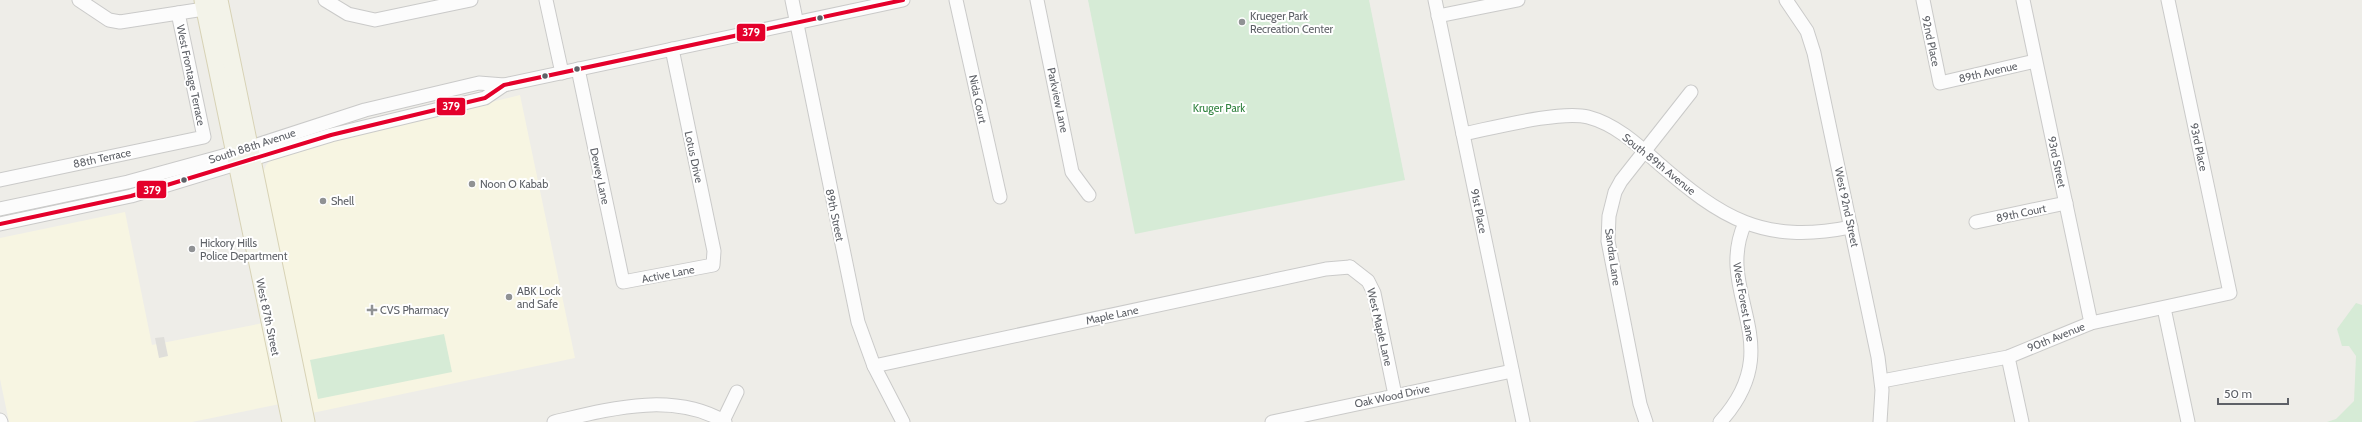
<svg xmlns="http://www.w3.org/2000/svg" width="2362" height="422" font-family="Cabin,sans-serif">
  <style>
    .commercial { fill: #f7f5e2 }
    .industrial { fill: #dfdeda }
    .green { fill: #d6ebd6 }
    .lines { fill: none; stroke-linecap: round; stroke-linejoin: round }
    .minor-casing { stroke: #cacac9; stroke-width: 15 }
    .major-casing { stroke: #d7d2b5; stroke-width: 19 }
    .minor { stroke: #fcfcfc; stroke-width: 13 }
    .major { stroke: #f3f3e9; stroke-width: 17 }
    .bus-1-casing { stroke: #fff; stroke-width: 7 }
    .bus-1 { stroke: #e4002b; stroke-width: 4 }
    .bus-dot { fill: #5e6167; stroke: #fff; stroke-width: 1.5 }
    .poi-dot { fill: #909294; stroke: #fff; stroke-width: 1.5 }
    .labels { text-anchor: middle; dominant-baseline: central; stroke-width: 4; stroke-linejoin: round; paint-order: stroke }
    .poi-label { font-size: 11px; fill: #5e6167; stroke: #fff; text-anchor: start }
    .street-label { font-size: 11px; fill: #5e6167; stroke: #fff }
    .park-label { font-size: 11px; fill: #31823f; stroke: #fff }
    .line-badge { stroke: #fff; stroke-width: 1.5 }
    .badge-label { font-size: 11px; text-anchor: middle; font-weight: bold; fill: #fff }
  </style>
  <rect width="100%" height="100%" fill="#eeede8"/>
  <g class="commercial">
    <path d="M520 95 575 358 312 413 262 176 266 165 272 159 345 137Z"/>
    <path d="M125 212 152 345 263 323 280 404 192 422H9L0 379V238Z"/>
  </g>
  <path class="industrial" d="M164 337 168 356 159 358 155 338Z"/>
  <g class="green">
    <path d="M1088 0H1369L1405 180 1135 234Z"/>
    <path d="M2356 303 2362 305V422H2327L2336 419 2354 401 2356 356 2349 346H2342L2337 329Z"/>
    <path d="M444 334 452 372 318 399 310 360Z"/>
  </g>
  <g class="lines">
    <g class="minor-casing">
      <g id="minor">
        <path d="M79 0 109 20 120 22 204 9"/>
        <path d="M325 0 348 14 375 20 471 0"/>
        <path d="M546 0 562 73"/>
        <path d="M792 0 858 322 874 366 903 422"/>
        <path d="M956 0 1000 197"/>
        <path d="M1037 0 1072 172 1089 195"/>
        <path d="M1435 0 1523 422"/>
        <path d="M1786 0 1807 31 1814 53 1878 357 1882 390 1880 422"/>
        <path d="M1923 0 1940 83 2035 61"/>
        <path d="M2023 0 2091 323"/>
        <path d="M1438 16 1518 0"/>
        <path d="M578 69 623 282 713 265 714 251 672 49"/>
        <path d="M1463 134C1493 128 1561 110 1588 117 1615 124 1637 144 1657 162 1721 218 1763 245 1851 227"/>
        <path d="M0 180 204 137 178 13"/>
        <path d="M0 209 128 182 223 156 365 110 479 83 504 85 903 0"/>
        <path d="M1976 222 2066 203"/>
        <path d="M0 224 131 196 331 135 485 98 504 85"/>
        <path d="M1350 267 1368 281 1374 293 1395 395"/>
        <path d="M2164 308 2188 422"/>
        <path d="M2008 357 2022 422"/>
        <path d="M874 366 1326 269 1350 267"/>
        <path d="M1882 381 2008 357 2091 323 2230 293 2168 0"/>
        <path d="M0 420 1 422"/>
        <path d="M723 421 737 392"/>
        <path d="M554 422C609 409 673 391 725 422"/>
        <path d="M1272 422 1512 371"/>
        <path d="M1646 422 1640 404 1608 241 1609 216 1615 192 1621 181 1691 92"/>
        <path d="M1720 422C1791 344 1713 294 1745 223"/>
      </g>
    </g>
    <g class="major-casing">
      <g id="major">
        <path d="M203 0 291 422"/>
        <path d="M219 0 306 422"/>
      </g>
    </g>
    <use href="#minor" class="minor"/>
    <use href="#major" class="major"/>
    <g class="bus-1-casing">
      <path id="bus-1" d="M0 224 131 196 331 135 485 98 504 85 903 0"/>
    </g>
    <use href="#bus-1" class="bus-1"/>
  </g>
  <g class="bus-dot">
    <circle cx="820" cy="18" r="3.5"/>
    <circle cx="577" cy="69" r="3.5"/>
    <circle cx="545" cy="76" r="3.5"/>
    <circle cx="184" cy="180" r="3.5"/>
  </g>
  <g class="poi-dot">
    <circle cx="1242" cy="22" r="4"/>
    <circle cx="472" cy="184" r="4"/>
    <circle cx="323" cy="201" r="4"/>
    <circle cx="192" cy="249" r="4"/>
    <circle cx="509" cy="297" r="4"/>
    <path d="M370 304h4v4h4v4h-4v4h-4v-4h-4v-4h4z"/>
  </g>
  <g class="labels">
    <g class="poi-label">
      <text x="1250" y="16">Krueger Park<tspan x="1250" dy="13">Recreation Center</tspan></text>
      <text x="480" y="184">Noon O Kabab</text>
      <text x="331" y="201">Shell</text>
      <text x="200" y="243">Hickory Hills<tspan x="200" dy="13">Police Department</tspan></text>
      <text x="517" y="291">ABK Lock<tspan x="517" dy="13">and Safe</tspan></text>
      <text x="380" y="310">CVS Pharmacy</text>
    </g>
    <g class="street-label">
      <text transform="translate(1931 41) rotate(78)">92nd Place</text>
      <text transform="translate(1988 72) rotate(-13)">89th Avenue</text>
      <text transform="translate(191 75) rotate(78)">West Frontage Terrace</text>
      <text transform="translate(978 99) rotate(78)">Nida Court</text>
      <text transform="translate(1058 100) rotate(78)">Parkview Lane</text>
      <text transform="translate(252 146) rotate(-18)">South 88th Avenue</text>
      <text transform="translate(2199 147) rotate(78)">93rd Place</text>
      <text transform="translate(694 157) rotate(78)">Lotus Drive</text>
      <text transform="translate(102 158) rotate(-12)">88th Terrace</text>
      <text transform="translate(2057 162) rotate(78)">93rd Street</text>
      <text transform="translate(1659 164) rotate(39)">South 89th Avenue</text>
      <text transform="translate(600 176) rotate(78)">Dewey Lane</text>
      <text transform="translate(1847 207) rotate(78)">West 92nd Street</text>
      <text transform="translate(1479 211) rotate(78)">91st Place</text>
      <text transform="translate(2021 213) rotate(-12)">89th Court</text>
      <text transform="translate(835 215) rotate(78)">89th Street</text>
      <text transform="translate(1613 257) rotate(82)">Sandra Lane</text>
      <text transform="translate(668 274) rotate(-11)">Active Lane</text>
      <text transform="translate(1744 302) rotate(80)">West Forest Lane</text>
      <text transform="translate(1112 315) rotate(-12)">Maple Lane</text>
      <text transform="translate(268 317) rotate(78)">West 87th Street</text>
      <text transform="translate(1380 327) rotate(77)">West Maple Lane</text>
      <text transform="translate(2056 337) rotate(-22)">90th Avenue</text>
      <text transform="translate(1392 396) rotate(-12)">Oak Wood Drive</text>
    </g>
    <g class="park-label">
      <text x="1219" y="108">Kruger Park</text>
    </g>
  </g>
  <g class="line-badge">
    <rect x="736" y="23" width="30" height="19" rx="4" fill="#e4002b"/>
    <rect x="436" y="97" width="30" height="19" rx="4" fill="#e4002b"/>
    <rect x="136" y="180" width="31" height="19" rx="4" fill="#e4002b"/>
  </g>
  <g class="badge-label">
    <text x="751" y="36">379</text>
    <text x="451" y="110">379</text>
    <text x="152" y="194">379</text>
  </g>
  <path d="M2218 398v6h70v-6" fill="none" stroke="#5e6167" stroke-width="2"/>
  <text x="2224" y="398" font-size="12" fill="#5e6167" stroke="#ffffff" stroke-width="3" paint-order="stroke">50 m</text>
</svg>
